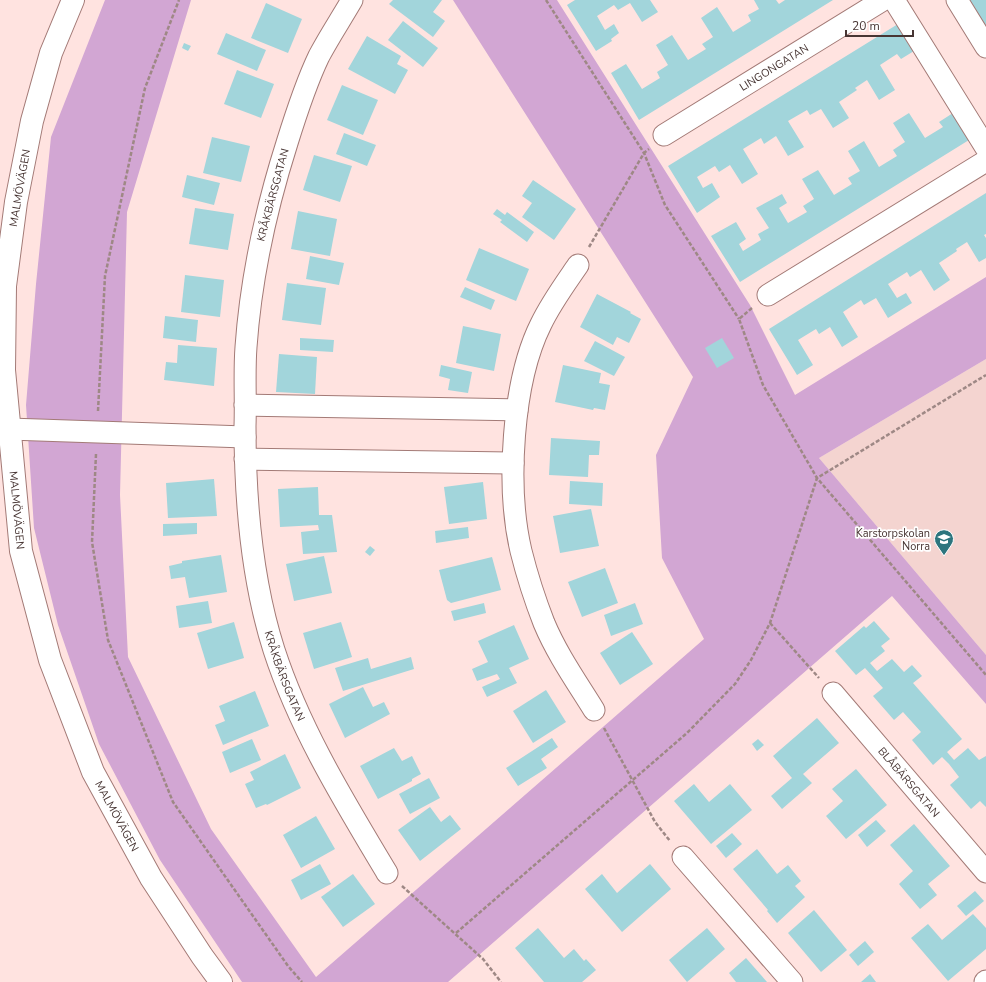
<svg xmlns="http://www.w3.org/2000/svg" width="986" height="982" font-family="'Nunito Sans',sans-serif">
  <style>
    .built { fill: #f4d4d0 }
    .green { fill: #d2a6d3 }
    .building { fill: #a2d5db }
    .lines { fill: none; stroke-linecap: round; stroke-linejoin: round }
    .minor-casing { stroke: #a37a76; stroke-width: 23 }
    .secondary-casing { stroke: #a37a76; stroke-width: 24 }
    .path { stroke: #9e8885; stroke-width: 2.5; stroke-dasharray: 4 2; stroke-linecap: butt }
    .minor { stroke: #fff; stroke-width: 21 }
    .secondary { stroke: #fff; stroke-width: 22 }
    .labels { text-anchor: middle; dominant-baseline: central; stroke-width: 3.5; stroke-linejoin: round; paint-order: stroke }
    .street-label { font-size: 11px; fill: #473533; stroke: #fff }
    .poi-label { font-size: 11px; fill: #473533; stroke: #fff; text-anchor: end }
  </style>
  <rect width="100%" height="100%" fill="#ffe3e0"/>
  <path class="built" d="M986 359V655L819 458Z"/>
  <path class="green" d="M105 0H191L127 212 120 495 128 657 211 829 316 977 704 639 662 558 656 455 693 377 453 0H557L750 305 795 395 986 277V359L819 458 986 655V704L892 596 448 982H242L160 860 99 744 58 625 34 528 26 405 36 284 51 137Z"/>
  <g class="building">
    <path d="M393 0H442L433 12 445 21 433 37 389 4Z"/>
    <path d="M575 0H650L658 12 642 22 630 3 618 10 614 5 597 16 605 30 614 24 619 33 611 39 612 41 596 51 567 5Z"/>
    <path d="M754 0H776L779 4 785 0H833L639 120 611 73 626 64 642 89 660 78 657 72 668 65 656 45 672 35 688 60 706 49 702 44 713 37 701 18 717 7 733 32 751 21 748 15 759 9Z"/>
    <path d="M967 0H986V31Z"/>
    <path d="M266 3 302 19 288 53 251 38Z"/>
    <path d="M403 21 438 48 423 67 388 40Z"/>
    <path d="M898 24 914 51 901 59 897 54 880 65 895 90 879 100 867 80 855 88 857 90 839 102 849 118 833 128 821 109 810 115 807 110 788 121 804 147 788 156 776 136 764 144 761 138 743 149 758 174 742 184 730 165 719 172 715 166 697 177 703 188 712 183 720 197 697 213 668 166Z"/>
    <path d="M226 33 266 50 257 71 217 54Z"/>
    <path d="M367 36 401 56 397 64 408 70 395 94 348 69Z"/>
    <path d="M184 43 191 46 188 51 182 48Z"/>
    <path d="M237 70 274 84 261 118 224 104Z"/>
    <path d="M342 85 378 100 363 135 327 120Z"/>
    <path d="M909 113 925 138 943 127 939 122 953 113 969 140 740 282 711 236 736 222 746 239 739 244 743 251 761 240 758 234 769 228 756 208 782 194 787 203 779 208 788 223 807 212 803 206 814 199 802 179 818 170 834 195 852 184 848 178 860 171 848 151 864 141 879 167 897 156 893 150 905 142 893 123Z"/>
    <path d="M344 133 376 145 367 166 336 154Z"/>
    <path d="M212 137 250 146 241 182 203 173Z"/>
    <path d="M314 155 352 166 340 202 303 190Z"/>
    <path d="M187 175 220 183 214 205 182 197Z"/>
    <path d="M533 180 576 209 554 240 522 217 532 203 522 196Z"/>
    <path d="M986 193V234L984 235 986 238V258L979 262 967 242 956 249 957 251 939 263 950 280 934 291 921 270 910 277 907 272 888 284 897 298 906 293 912 303 888 318 876 298 864 305 861 300 843 312 858 337 842 347 830 327 819 334 816 329 798 340 813 365 797 375 769 329Z"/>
    <path d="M195 208 234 214 228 250 189 244Z"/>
    <path d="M497 209 505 215 507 212 534 232 527 242 500 222 502 220 493 214Z"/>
    <path d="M298 211 337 219 330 256 291 249Z"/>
    <path d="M479 248 529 269 516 301 466 280Z"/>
    <path d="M310 256 344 263 339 285 306 279Z"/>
    <path d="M185 275 224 280 220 317 181 312Z"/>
    <path d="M287 283 326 288 321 325 282 320Z"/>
    <path d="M465 287 495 300 491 310 460 297Z"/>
    <path d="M597 294 631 312 630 313 641 319 629 343 617 337 613 345 580 327Z"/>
    <path d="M165 316 198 320 196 342 163 338Z"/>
    <path d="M463 326 501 334 494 371 456 363Z"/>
    <path d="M300 338 334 340 333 352 300 350Z"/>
    <path d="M722 338 734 358 717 368 705 348Z"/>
    <path d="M595 341 625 357 614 376 584 361Z"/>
    <path d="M178 345 217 348 214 386 164 380 166 362 177 363Z"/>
    <path d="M279 354 317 357 315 394 276 392Z"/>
    <path d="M441 365 472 372 468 393 448 390 450 379 439 376Z"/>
    <path d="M563 365 601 373 599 383 610 385 605 410 594 408 593 410 555 402Z"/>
    <path d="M551 438 600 441 599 455H589L588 477 549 475Z"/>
    <path d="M214 479 217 516 168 518 166 483Z"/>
    <path d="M570 481 603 483 602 506 569 504Z"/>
    <path d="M483 482 487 519 449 524 444 487Z"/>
    <path d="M318 487 319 515H332L337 552 303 554 301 532 319 530 318 525 280 527 278 489Z"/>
    <path d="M591 509 599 546 560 553 553 516Z"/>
    <path d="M197 523V534L163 536V524Z"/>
    <path d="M468 527 469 538 436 543 435 531Z"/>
    <path d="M370 546 375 550 370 556 365 552Z"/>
    <path d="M221 555 227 592 189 598 185 577 171 579 169 566 182 563V561Z"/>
    <path d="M324 556 332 593 294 601 286 564Z"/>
    <path d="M492 557 501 590 451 603 447 600 439 570Z"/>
    <path d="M605 568 618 603 582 617 568 582Z"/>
    <path d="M208 601 212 623 179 628 176 606Z"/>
    <path d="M484 603 486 613 454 621 451 611Z"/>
    <path d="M635 603 643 624 611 636 604 615Z"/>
    <path d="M874 621 890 639 881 646 885 651 870 663 877 671 892 659 904 672 912 665 922 676 913 683 962 739 947 752 954 760 968 748 979 760 986 756V807L980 801 971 809 950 785 959 777 949 764 942 757 933 765 912 740 921 732 903 712 894 720 873 696 883 688 865 668 856 675 835 651 864 626 866 628Z"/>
    <path d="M234 622 244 658 208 669 197 633Z"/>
    <path d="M341 622 352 657 314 669 303 633Z"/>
    <path d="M514 625 529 659 509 668 517 683 487 697 482 687 500 679 497 674 477 681 472 669 488 662 478 641Z"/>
    <path d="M632 632 653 664 620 685 600 653Z"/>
    <path d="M411 657 414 669 343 691 335 668 368 658 371 669Z"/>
    <path d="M363 687 373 707 384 702 390 714 345 738 329 704Z"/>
    <path d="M546 690 566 722 533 743 513 711Z"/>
    <path d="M255 691 269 726 223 745 215 725 225 721 219 706Z"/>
    <path d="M817 718 839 743 803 774 812 783 782 809 771 796 792 778 773 756Z"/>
    <path d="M552 738 558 747 541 759 547 768 518 786 506 768Z"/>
    <path d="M252 739 261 760 230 773 222 752Z"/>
    <path d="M758 739 764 745 757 751 752 744Z"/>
    <path d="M394 748 402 761 412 756 421 774 412 779V781L378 799 360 766Z"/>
    <path d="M285 754 301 788 267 805 266 804 256 808 245 784 254 780 250 772Z"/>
    <path d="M856 769 887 805 846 839 826 816 843 801 832 789Z"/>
    <path d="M429 778 440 798 410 814 399 794Z"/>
    <path d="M694 784 709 802 730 784 752 810 711 844 674 801Z"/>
    <path d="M430 807 441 822 450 815 461 829 420 861 398 830Z"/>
    <path d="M316 816 335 849 301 868 283 835Z"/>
    <path d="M876 820 886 831 867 847 858 835Z"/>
    <path d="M914 824 950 866 928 884 937 895 920 909 899 884 913 871 890 845Z"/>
    <path d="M732 833 742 844 726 858 716 846Z"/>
    <path d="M757 849 777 874 788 865 801 881 795 886 805 897 777 923 767 911 768 910 733 869Z"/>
    <path d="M320 864 331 884 301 900 291 880Z"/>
    <path d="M650 864 671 889 622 932 585 889 602 874 617 893Z"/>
    <path d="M353 874 375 904 343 927 321 897Z"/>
    <path d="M975 891 984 901 966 916 957 906Z"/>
    <path d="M814 910 847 950 821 972 788 933Z"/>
    <path d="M973 914 986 928V949L948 981 911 938 928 924 942 940Z"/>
    <path d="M538 928 564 958 574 949 584 961 586 959 596 970 582 982H544L515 948Z"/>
    <path d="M707 928 725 949 687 982 669 960Z"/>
    <path d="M865 941 874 952 858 966 849 955Z"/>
    <path d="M746 958 767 982H736L729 973Z"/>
    <path d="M870 974 876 982H861Z"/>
  </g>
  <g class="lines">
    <g class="minor-casing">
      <g id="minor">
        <path id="s1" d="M352 0C341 19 329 37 319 56 306 83 296 114 287 143 266 209 251 277 246 347 244 373 246 400 245 426 245 501 251 578 274 650 300 730 344 801 387 873"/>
        <path d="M894 0 986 148"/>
        <path d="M957 0 986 47"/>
        <path id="s2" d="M664 135 883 0"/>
        <path d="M578 265C565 284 551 303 541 324 512 382 506 487 521 551 527 575 535 600 544 623 557 654 576 681 594 710"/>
        <path d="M768 295 986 161"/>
        <path d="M245 405 517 410"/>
        <path d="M9 429 245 437"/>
        <path d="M245 459 513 463"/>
        <path id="s3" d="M833 693 986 872"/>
        <path d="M683 857 792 982"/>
        <path d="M985 982 986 981"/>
      </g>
    </g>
    <g class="secondary-casing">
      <g id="secondary">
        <path id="s4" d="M73 0 51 53 32 121 16 202 5 286 4 370 21 551 50 660 93 772 151 878 202 956 221 982"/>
      </g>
    </g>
    <g class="path">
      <path d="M546 0 644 153 665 205 739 319"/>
      <path d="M589 247 644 153 649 149"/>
      <path d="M752 308 739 319 763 385 817 478 986 675"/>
      <path d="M98 411 105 276 145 88 179 0"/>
      <path d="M96 454 92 542 108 640 173 802 288 966 302 982"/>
      <path d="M770 623 819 678"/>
      <path d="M604 728 655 822 670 841"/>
      <path d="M402 886 483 959 501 982"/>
      <path d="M456 933 687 733 735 684 751 660 770 623 817 478 986 375"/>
    </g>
    <use href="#minor" class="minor"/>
    <use href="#secondary" class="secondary"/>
  </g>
  <defs>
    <g id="school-pin" transform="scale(1)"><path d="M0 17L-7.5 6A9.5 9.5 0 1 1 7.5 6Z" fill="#2d757e" stroke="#fff"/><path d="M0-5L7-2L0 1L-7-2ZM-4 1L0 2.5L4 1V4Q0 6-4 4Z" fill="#fff"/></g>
  </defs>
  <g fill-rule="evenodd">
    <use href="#school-pin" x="944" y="539"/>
  </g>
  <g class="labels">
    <g class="street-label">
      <text stroke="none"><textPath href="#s2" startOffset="129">LINGONGATAN</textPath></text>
      <text transform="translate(20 188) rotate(-80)">MALMÖVÄGEN</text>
      <text transform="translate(273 195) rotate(-75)">KRÅKBÄRSGATAN</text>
      <text stroke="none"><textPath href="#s4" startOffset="520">MALMÖVÄGEN</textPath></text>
      <text stroke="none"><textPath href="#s1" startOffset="700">KRÅKBÄRSGATAN</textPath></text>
      <text stroke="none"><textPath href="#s3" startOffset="117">BLÅBÄRSGATAN</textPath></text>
      <text stroke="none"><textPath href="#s4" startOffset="844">MALMÖVÄGEN</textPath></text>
    </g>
    <g class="poi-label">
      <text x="930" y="533">Karstorpskolan<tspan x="930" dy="13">Norra</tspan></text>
    </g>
  </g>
  <path d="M846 30v6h67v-6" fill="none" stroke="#473533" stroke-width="2"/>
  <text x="852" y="30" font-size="12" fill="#473533" stroke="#ffffff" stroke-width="3" paint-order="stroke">20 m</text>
</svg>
